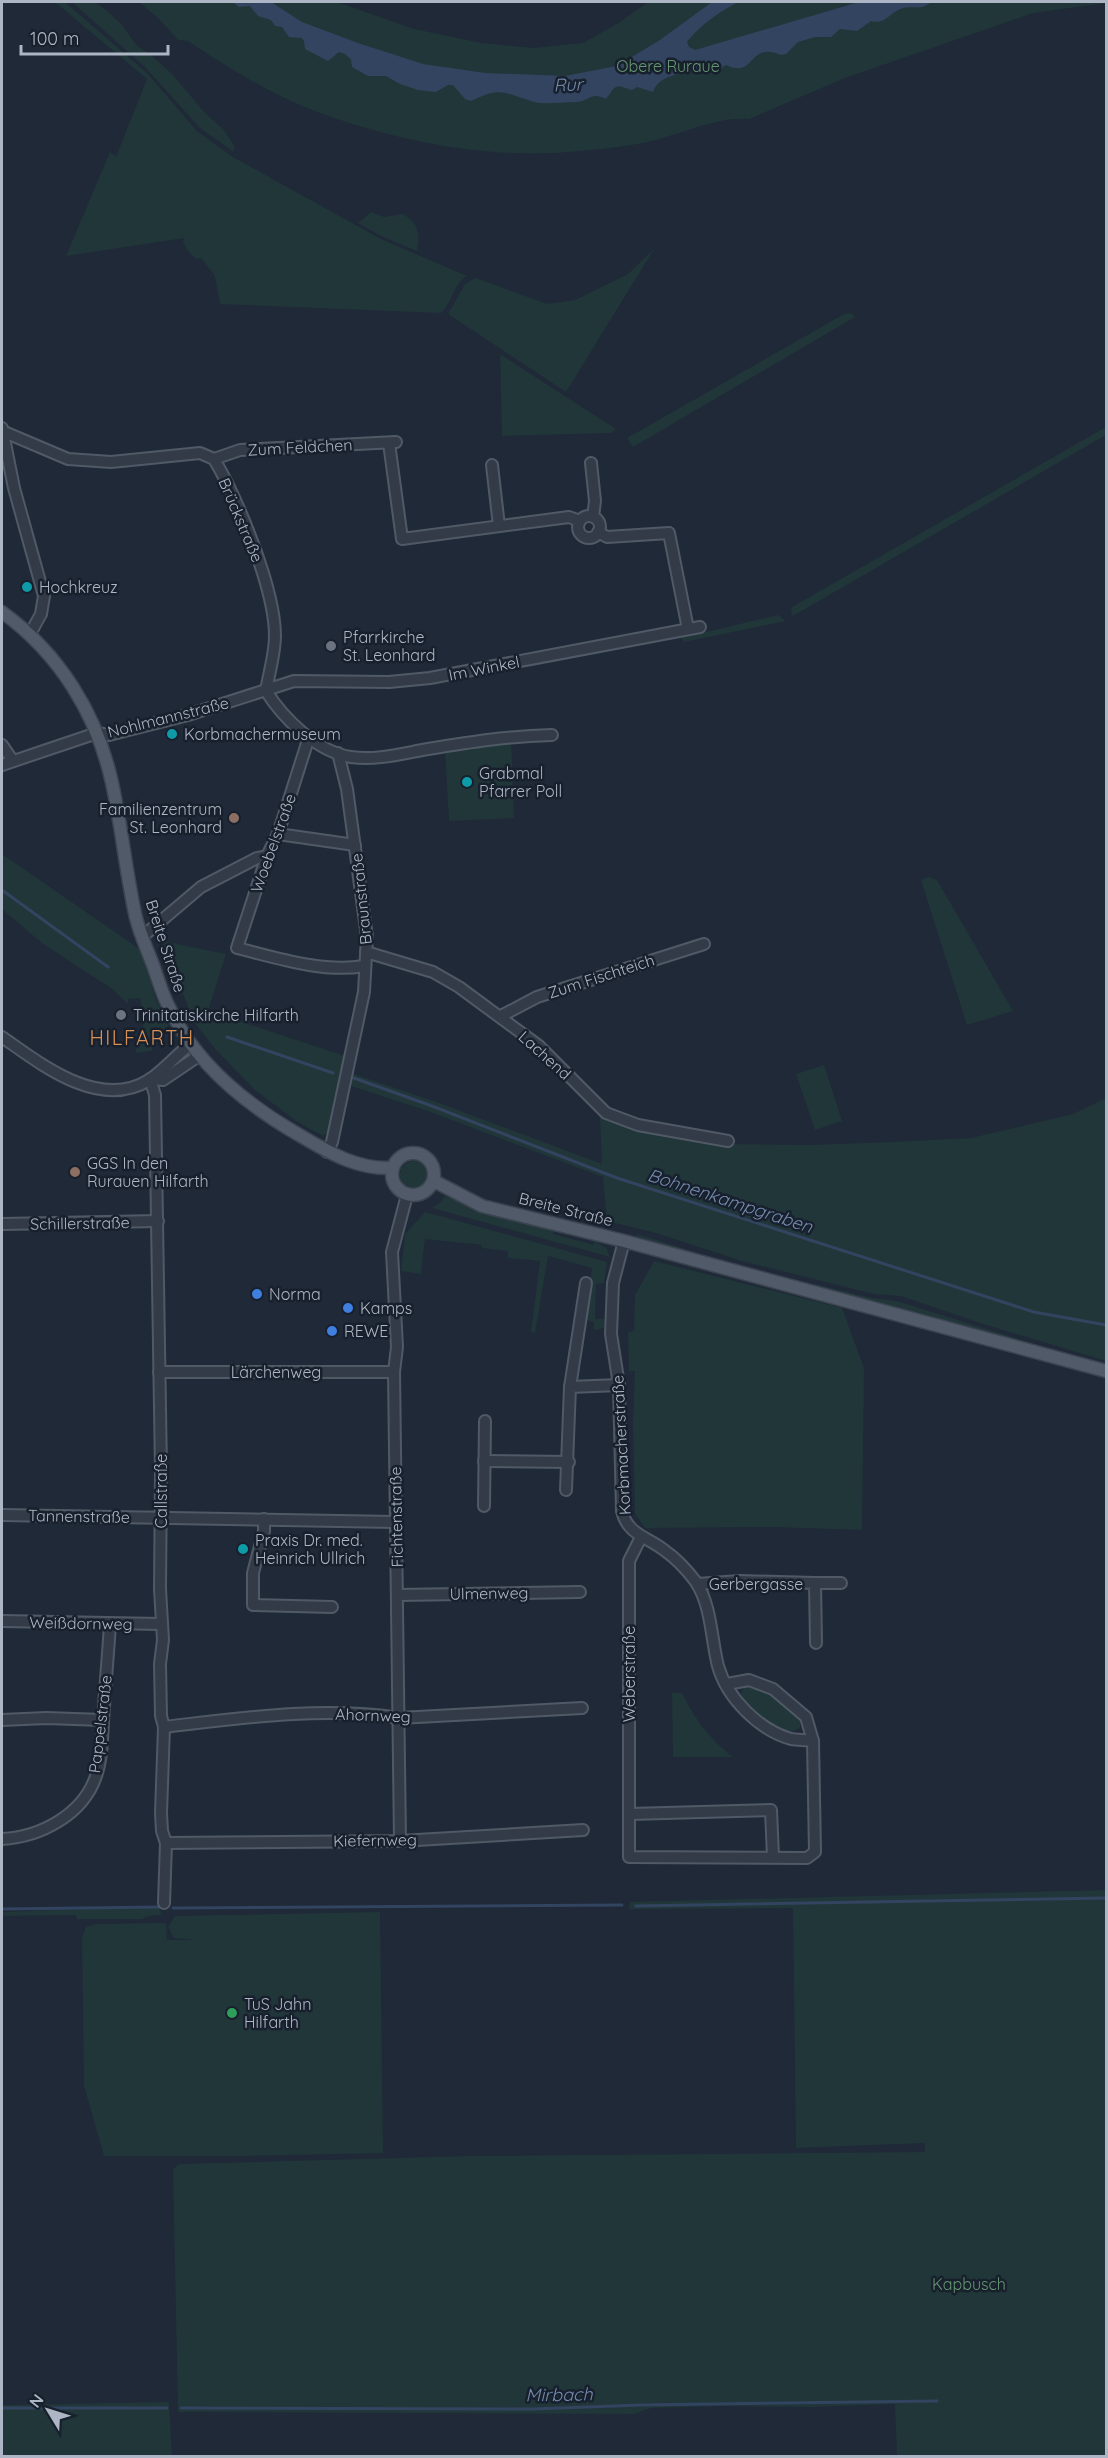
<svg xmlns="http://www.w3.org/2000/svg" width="1108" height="2458" viewBox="0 0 1108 2458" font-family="Quicksand,sans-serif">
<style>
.green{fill:#213639}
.water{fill:#324460}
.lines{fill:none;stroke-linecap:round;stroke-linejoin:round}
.stream{stroke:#324460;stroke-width:3}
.minor-casing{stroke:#505966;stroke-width:14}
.major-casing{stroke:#3c4452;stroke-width:15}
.minor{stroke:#333b48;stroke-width:10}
.major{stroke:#505a69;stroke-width:12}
.culture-dot{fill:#0f9aa8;stroke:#18202d;stroke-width:2}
.worship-dot{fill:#6b7280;stroke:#18202d;stroke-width:2}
.education-dot{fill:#8d6e63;stroke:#18202d;stroke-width:2}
.shop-dot{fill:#3f7fe0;stroke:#18202d;stroke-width:2}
.leisure-dot{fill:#2e9e5b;stroke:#18202d;stroke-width:2}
.labels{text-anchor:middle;stroke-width:5;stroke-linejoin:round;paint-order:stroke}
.park-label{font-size:16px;fill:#649670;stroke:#18202d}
.street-label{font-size:16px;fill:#adb6c5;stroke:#18202d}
.poi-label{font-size:16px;fill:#adb6c5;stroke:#18202d;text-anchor:start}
.water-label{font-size:18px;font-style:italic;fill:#748caf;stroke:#18202d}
.quarter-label{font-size:20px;letter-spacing:1.5px;fill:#d79156;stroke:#18202d}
</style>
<rect width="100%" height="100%" fill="#1f2938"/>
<g class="green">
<path d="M 55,2 L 65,2 L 148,74 L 197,131 L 233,157 L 381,239 L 467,276 C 454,283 452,303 441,313 L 220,304 L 215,276 L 201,258 L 198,259 C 190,255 186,249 183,241 L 184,238 L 66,256 L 110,152 L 116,157 L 147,79 Z"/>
<path d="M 72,2 L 95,2 L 106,10 L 122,25 L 137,46 L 150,54 L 173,75 L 205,113 L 223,129 L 234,145 L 234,152 L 200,128 L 144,66 Z"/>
<path d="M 139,2 L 337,2 L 414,29 L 482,43 L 533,48 L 583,43 L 620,22 L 648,2 L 1106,3 L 1033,13 L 845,78 L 749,119 C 717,117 686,132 656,140 C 632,146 604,149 579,151 C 491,161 389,140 307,108 C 269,93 222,64 188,41 L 178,40 L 160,20 Z"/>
<path d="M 371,212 L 384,217 L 403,214 C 418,223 421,234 417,251 L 381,236 L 358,223 Z"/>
<path d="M 654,249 L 566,392 L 448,314 L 465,284 L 476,278 L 547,304 L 575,300 L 628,274 Z"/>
<path d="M 852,313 L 855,317 L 633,447 L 627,438 L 844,314 Z"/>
<path d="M 500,354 L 616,429 L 611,433 L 502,436 Z"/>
<path d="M 1106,427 L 1106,435 L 793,616 L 791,611 L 792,607 Z"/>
<path d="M 778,615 L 786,621 L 684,642 L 681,638 Z"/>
<path d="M 511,739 L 514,818 L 449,821 L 445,750 Z"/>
<path d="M 2,854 L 141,950 L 156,1000 L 169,1024 L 151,1051 L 135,1053 L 144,1023 L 140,998 L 128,999 L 128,1004 L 111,988 L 43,944 L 2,909 Z"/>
<path d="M 929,877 L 937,880 L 1013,1011 L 967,1025 L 921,880 Z"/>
<path d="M 162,941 L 226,954 L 208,1011 L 345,1056 L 329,1132 L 323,1136 L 296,1121 L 255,1090 L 216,1050 L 194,1022 Z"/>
<path d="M 824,1065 L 842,1121 L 815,1130 L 796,1074 Z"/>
<path d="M 351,1073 L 439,1103 L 602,1164 L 600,1117 L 681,1136 L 729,1144 L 811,1145 L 892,1142 L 971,1138 L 1073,1114 L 1106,1098 L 1106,1361 L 980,1323 L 901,1296 L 874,1294 L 742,1261 L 656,1233 L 607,1221 L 603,1177 L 428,1111 L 348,1085 Z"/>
<circle cx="414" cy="1175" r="14"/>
<path d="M 445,1196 L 480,1210 L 554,1230 L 553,1234 L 594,1245 L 594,1241 L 606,1248 L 610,1257 L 432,1208 L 441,1202 Z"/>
<path d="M 425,1212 L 607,1262 L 604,1283 L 596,1284 L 595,1319 L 604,1319 L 604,1328 L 594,1330 L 594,1322 L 587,1320 L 585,1315 L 592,1268 L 548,1256 L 535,1333 L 531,1332 L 540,1261 L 508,1258 L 508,1251 L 482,1248 L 482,1245 L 425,1239 L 421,1274 L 401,1271 L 405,1234 Z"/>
<path d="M 637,1234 L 747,1268 L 872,1298 L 897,1301 L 1073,1356 L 710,1259 L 636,1236 Z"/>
<path d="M 654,1261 L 842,1308 L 864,1368 L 862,1530 L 774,1527 L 645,1528 L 635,1514 L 633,1423 L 635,1371 L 629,1371 L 628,1332 L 634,1331 L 635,1295 Z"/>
<path d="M 745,1686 C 765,1685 785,1705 800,1718 L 800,1728 L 792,1732 C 777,1729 746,1710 740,1695 Z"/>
<path d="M 672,1693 L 682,1693 C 694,1718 710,1740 733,1757 L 673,1757 Z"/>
<path d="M 1106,1890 L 1106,2456 L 897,2456 L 895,2404 L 812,2407 L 719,2406 L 651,2408 L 634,2414 L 178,2412 L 173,2170 L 176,2166 L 180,2164 L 469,2156 L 925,2152 L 925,2143 L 796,2148 L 793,1908 L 629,1909 L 630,1902 Z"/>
<path d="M 160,1906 L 161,1915 L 148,1916 L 142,1919 L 77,1919 L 76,1915 L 2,1916 L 2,1912 Z"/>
<path d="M 380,1912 L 383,2153 L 243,2156 L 104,2156 L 84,2086 L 82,1938 L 86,1927 L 96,1924 L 166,1923 L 167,1940 L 196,1940 L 174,1938 L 168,1927 L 175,1916 Z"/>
<path d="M 169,2402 L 172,2456 L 2,2456 L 2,2405 Z"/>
</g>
<path class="water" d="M 233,2 L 271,2 L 302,22 L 358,43 L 423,64 L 485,73 L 565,76 L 617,66 L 660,40 L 712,2 L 738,2 C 718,13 701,24 687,42 L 689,47 L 695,50 L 859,2 L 932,2 C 918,12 913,4 900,9 C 889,14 884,25 871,21 L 857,31 L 840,29 L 831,37 L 815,37 L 798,42 L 786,54 L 781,55 C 752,42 754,71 736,68 C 732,68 729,66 726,65 L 717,71 L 708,67 C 690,76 661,70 653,92 L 637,87 L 632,90 L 619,86 L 614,88 L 606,99 C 589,91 590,102 576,102 C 563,102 546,105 534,102 C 503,93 502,86 471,101 L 465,99 L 453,85 L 448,85 L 436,92 L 418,90 L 400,84 L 386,76 L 368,76 L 352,67 L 351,59 L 345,54 L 339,52 L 328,61 L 305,49 L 304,41 L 302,38 L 289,37 L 282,27 L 275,26 L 271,20 L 258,16 L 250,6 L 239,7 Z"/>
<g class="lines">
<g class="stream">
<path d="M 2,890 L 108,967"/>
<path d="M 227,1037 L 333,1073"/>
<path d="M 354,1078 L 432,1106 L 617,1178 L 1034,1312 L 1106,1325"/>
<path d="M 636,1906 L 1106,1898"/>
<path d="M 173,1908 L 622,1905"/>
<path d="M 2,1909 L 161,1907"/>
<path d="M 2,2408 L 167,2408"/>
<path d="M 181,2408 L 533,2409 L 641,2405 L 937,2401"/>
</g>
<g class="minor-casing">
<g id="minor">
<path d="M 2,428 L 14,488 L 44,596 L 41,614 L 30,634"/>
<path d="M 2,431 L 68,459 L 111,462 L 200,453 L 214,459 C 238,500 275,589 275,636 C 275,654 269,673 266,691"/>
<path d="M 389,443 L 402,539 L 569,517 L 580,521"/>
<path d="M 214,459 L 240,450 L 396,442"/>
<path d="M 591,463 L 595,501 L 593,517"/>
<path d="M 492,465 L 499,526"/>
<circle cx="589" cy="527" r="11"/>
<path d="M 598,532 L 607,537 L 669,533 L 688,629"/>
<path d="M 266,691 C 283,718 317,752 351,757 C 376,761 404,753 428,749 C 470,742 509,736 552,735"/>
<path d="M 309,737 L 278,834 L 267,856 L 237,948 C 277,958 323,973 364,966"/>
<path d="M 2,745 L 13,761"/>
<path d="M 2,765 L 97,733 L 109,735 L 188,715 L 294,681 L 389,682 L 430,678 L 700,627"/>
<path d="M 278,834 L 355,845"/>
<path d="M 142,937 L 201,887 L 257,858 L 267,856"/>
<path d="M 366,952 L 433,972 L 459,987 L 539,1046 L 606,1113 L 638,1125 L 728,1141"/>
<path d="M 501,1016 L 537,997 L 704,944"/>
<path d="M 2,1037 C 41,1064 99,1111 149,1080 C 164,1070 176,1055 191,1044"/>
<path d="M 150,1079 L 155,1095 L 161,1471 L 160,1589 L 163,1640 L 160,1664 L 161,1716 L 164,1727 L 161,1813 L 162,1831 L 166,1843 L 164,1903"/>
<path d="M 150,1079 L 163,1080 L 200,1055"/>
<path d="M 327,1152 L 332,1142 L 364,992 L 367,937 L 347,789 L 338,753"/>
<path d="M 2,1224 L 158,1221"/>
<path d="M 624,1241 L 613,1283 L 611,1334 L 619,1385 L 622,1511 C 627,1534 647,1537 664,1550 C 677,1559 687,1570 696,1582 C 712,1607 711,1639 718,1666 C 727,1698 759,1730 791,1739 C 798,1740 806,1740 813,1741 L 815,1852 L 807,1858 L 629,1857 L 629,1561 L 641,1537"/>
<path d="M 159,1372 L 394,1372"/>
<path d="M 570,1387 L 586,1283"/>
<path d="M 484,1461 L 569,1462"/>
<path d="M 566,1490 L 570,1387 L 619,1385"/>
<path d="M 484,1506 L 485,1421"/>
<path d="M 2,1515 L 395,1522"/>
<path d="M 264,1519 L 264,1531 L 253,1573 L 253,1605 L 332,1607"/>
<path d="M 815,1583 L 841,1583"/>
<path d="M 697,1584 L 740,1581 L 815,1583 L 816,1643"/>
<path d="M 398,1595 L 580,1592"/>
<path d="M 2,1621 L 161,1624"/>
<path d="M 727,1684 L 749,1680 L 773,1689 L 806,1717 L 813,1741"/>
<path d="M 2,1720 L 46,1718 L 103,1720"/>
<path d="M 164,1727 C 241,1718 322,1706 399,1718 L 582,1708"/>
<path d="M 630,1814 L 771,1810 L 773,1857"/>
<path d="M 2,1839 C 40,1837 83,1815 96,1776 C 102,1759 102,1739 103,1721 C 105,1689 108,1656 110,1624"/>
<path d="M 400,1841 L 394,1372 L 397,1347 L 392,1252 L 407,1195"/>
<path d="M 166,1843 L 400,1841 L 583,1830"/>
</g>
</g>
<g class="major-casing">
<g id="major">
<path d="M 2,612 C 59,653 97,714 112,783 C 122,828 126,874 136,918 C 140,934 147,949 153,965 C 158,979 162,994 169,1007 C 193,1059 241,1100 289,1129 C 322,1148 353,1170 393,1168"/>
<circle cx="413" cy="1174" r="21"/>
<path d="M 434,1181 L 482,1206 L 624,1241 L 1106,1371"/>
</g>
</g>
<use href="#minor" class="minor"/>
<use href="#major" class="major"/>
</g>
<g class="culture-dot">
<circle cx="27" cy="587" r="6"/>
<circle cx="172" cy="734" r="6"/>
<circle cx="467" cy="782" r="6"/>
<circle cx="243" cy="1549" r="6"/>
</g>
<g class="worship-dot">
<circle cx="331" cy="646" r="6"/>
<circle cx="121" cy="1015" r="6"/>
</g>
<g class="education-dot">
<circle cx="234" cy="818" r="6"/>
<circle cx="75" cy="1172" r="6"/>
</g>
<g class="shop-dot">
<circle cx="257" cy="1294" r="6"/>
<circle cx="348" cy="1308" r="6"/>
<circle cx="332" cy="1331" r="6"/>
</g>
<circle class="leisure-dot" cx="232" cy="2013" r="6"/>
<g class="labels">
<g class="park-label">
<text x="668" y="72">Obere Ruraue</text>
<text x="969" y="2290">Kapbusch</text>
</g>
<g class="street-label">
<text transform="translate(300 447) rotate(-3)" y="6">Zum Feldchen</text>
<text transform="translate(241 520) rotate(67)" y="6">Brückstraße</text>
<text transform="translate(484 668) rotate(-11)" y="6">Im Winkel</text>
<text transform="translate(168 717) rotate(-14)" y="6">Nohlmannstraße</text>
<text transform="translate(273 843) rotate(-70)" y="6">Woebelstraße</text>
<text transform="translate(361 899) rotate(-96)" y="6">Braunstraße</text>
<text transform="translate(166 946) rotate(72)" y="6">Breite Straße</text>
<text transform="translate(601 976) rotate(-18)" y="6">Zum Fischteich</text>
<text transform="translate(545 1055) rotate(42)" y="6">Lachend</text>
<text transform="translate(566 1209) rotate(14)" y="6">Breite Straße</text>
<text transform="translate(80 1223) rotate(-1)" y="6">Schillerstraße</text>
<text x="276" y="1378">Lärchenweg</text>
<text transform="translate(621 1445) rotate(-93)" y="6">Korbmacherstraße</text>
<text transform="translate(161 1491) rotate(-90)" y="6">Callstraße</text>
<text transform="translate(79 1516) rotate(1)" y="6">Tannenstraße</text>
<text transform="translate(396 1517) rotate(-91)" y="6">Fichtenstraße</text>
<text x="756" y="1590">Gerbergasse</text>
<text transform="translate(489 1593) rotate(-1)" y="6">Ulmenweg</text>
<text transform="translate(81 1623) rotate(1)" y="6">Weißdornweg</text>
<text transform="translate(629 1674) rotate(-90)" y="6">Weberstraße</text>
<text transform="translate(373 1715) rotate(2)" y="6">Ahornweg</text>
<text transform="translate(100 1724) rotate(-83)" y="6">Pappelstraße</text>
<text transform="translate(375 1840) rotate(-1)" y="6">Kiefernweg</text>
</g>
<g class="poi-label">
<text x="39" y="593">Hochkreuz</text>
<text x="343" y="643">Pfarrkirche<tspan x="343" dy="18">St. Leonhard</tspan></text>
<text x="184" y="740">Korbmachermuseum</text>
<text x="479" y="779">Grabmal<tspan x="479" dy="18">Pfarrer Poll</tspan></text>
<text x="222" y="815" text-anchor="end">Familienzentrum<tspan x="222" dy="18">St. Leonhard</tspan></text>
<text x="133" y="1021">Trinitatiskirche Hilfarth</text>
<text x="87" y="1169">GGS In den<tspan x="87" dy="18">Rurauen Hilfarth</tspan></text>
<text x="269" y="1300">Norma</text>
<text x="360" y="1314">Kamps</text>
<text x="344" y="1337">REWE</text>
<text x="255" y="1546">Praxis Dr. med.<tspan x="255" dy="18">Heinrich Ullrich</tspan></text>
<text x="244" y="2010">TuS Jahn<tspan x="244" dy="18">Hilfarth</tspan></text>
</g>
<g class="water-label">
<text transform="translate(568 85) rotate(-2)" y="6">Rur</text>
<text transform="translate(730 1201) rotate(18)" y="6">Bohnenkampgraben</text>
<text transform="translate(559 2395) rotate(-1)" y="6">Mirbach</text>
</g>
<g class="quarter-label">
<text x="142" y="1045">HILFARTH</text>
</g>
</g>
<rect width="1108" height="2458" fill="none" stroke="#adb6c5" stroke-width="6"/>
<g transform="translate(48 2410) rotate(308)" stroke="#18202d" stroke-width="4.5" paint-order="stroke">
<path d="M0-4.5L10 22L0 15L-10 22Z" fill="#adb6c5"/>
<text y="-9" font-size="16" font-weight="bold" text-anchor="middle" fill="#adb6c5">N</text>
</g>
<path d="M21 45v9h147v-9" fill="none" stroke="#adb6c5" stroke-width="3"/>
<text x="30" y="45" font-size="18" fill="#adb6c5" stroke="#18202d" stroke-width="4.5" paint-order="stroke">100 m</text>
</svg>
